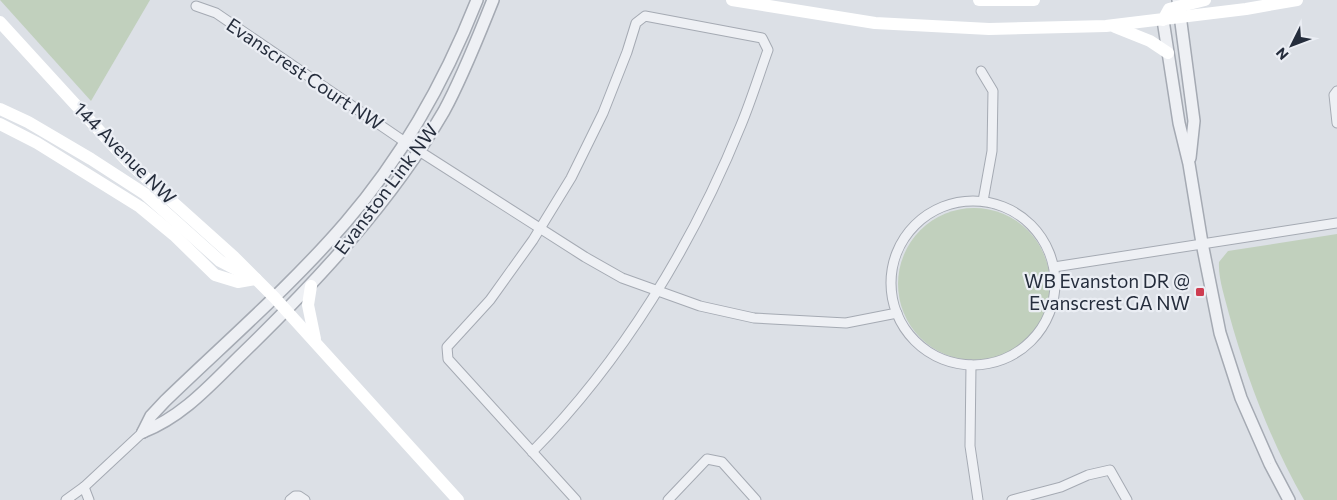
<svg xmlns="http://www.w3.org/2000/svg" width="1337" height="500" viewBox="0 0 1337 500" font-family="Commissioner,sans-serif">
<style>
.green{fill:#c1d0bd}
.lines{fill:none;stroke-linecap:round;stroke-linejoin:round}
.minor-casing{stroke:#a5aab3;stroke-width:11}
.tertiary-casing{stroke:#a5aab3;stroke-width:14}
.minor{stroke:#eef0f4;stroke-width:9}
.tertiary{stroke:#eef0f4;stroke-width:11}
.secondary{stroke:#fff;stroke-width:12}
.poi-dot{fill:#ce3d51;stroke:#ebeef4;stroke-width:2}
.labels{text-anchor:middle;stroke-width:4.5;stroke-linejoin:round;paint-order:stroke}
.street-label{font-size:19px;fill:#252d3c;stroke:#ebeef4}
.poi-label{font-size:19px;fill:#252d3c;stroke:#ebeef4;text-anchor:end}
</style>
<rect width="100%" height="100%" fill="#dce0e6"/>
<g class="green">
<path d="M 0,0 L 150,0 L 91,101 Z"/>
<circle cx="974" cy="284" r="76"/>
<path d="M 1337,234 L 1337,500 L 1304,500 C 1271,442 1247,379 1229,314 C 1225,298 1218,278 1219,262 L 1228,251 Z"/>
</g>
<g class="lines">
<g class="minor-casing">
<g id="minor">
<path d="M 196,6 L 216,13 L 405,142 L 585,257 L 622,278 L 700,306 L 754,318 L 846,323 L 897,313"/>
<path d="M 981,71 L 993,91 L 992,151 L 983,201"/>
<path d="M 1337,91 L 1334,95 L 1337,123"/>
<circle cx="973" cy="283" r="82"/>
<path d="M 1054,267 L 1337,223"/>
<path d="M 971,365 L 970,446 L 978,500"/>
<path d="M 532,452 C 622,361 693,244 741,125 C 751,101 759,75 768,50 L 762,38 L 645,16 L 636,23 L 627,52 L 603,113 L 571,178 L 533,240 L 490,300 L 447,347 L 448,359 L 576,500"/>
<path d="M 84,487 L 89,500"/>
<path d="M 66,500 L 84,487 L 143,432"/>
<path d="M 290,500 L 295,496 L 299,496 L 305,500"/>
<path d="M 668,500 L 707,459 L 722,462 L 756,500"/>
<path d="M 1012,500 L 1061,487 L 1088,475 L 1110,470 L 1127,500"/>
</g>
</g>
<g class="tertiary-casing">
<g id="tertiary">
<path d="M 1178,0 L 1194,121 L 1190,158"/>
<path d="M 1163,20 L 1179,123 L 1189,164 L 1202,243 L 1220,333 L 1241,398 L 1270,464 L 1289,500"/>
<path d="M 143,432 C 184,416 212,383 243,353 C 318,280 391,202 444,111 C 463,76 478,37 493,0"/>
<path d="M 143,432 L 151,416 L 165,401 C 226,342 291,286 346,222 C 403,156 445,81 477,0"/>
</g>
</g>
<use href="#minor" class="minor"/>
<use href="#tertiary" class="tertiary"/>
<g class="secondary">
<path d="M 732,0 L 875,23 L 989,29 L 1106,26 L 1246,9 L 1297,0"/>
<path d="M 979,0 L 1034,0"/>
<path d="M 1163,20 L 1169,9 L 1205,0"/>
<path d="M 0,22 L 127,161 L 234,257 L 274,297 L 458,500"/>
<path d="M 1115,27 L 1150,41 L 1168,53"/>
<path d="M 0,109 L 28,122 L 91,159 L 145,194 L 220,261 L 245,274"/>
<path d="M 0,124 L 37,143 L 140,207 L 174,235 L 215,275 L 238,282 L 256,279"/>
<path d="M 311,286 L 308,305 L 315,339"/>
</g>
</g>
<rect class="poi-dot" x="1195" y="287" width="10" height="10" rx="2.5"/>
<g class="labels">
<g class="street-label">
<text transform="translate(305 74) rotate(34)" y="7">Evanscrest Court NW</text>
<text transform="translate(125 153) rotate(45)" y="7">144 Avenue NW</text>
<text transform="translate(386 189) rotate(-53)" y="7">Evanston Link NW</text>
</g>
<g class="poi-label">
<text x="1190" y="288">WB Evanston DR @<tspan x="1190" dy="22">Evanscrest GA NW</tspan></text>
</g>
</g>
<g transform="translate(1292 45) rotate(228)" stroke="#ebeef4" stroke-width="4" paint-order="stroke">
<path d="M0-4L9 19L0 12L-9 19Z" fill="#252d3c"/>
<text y="-8" font-size="14" font-weight="bold" text-anchor="middle" fill="#252d3c">N</text>
</g>
</svg>
